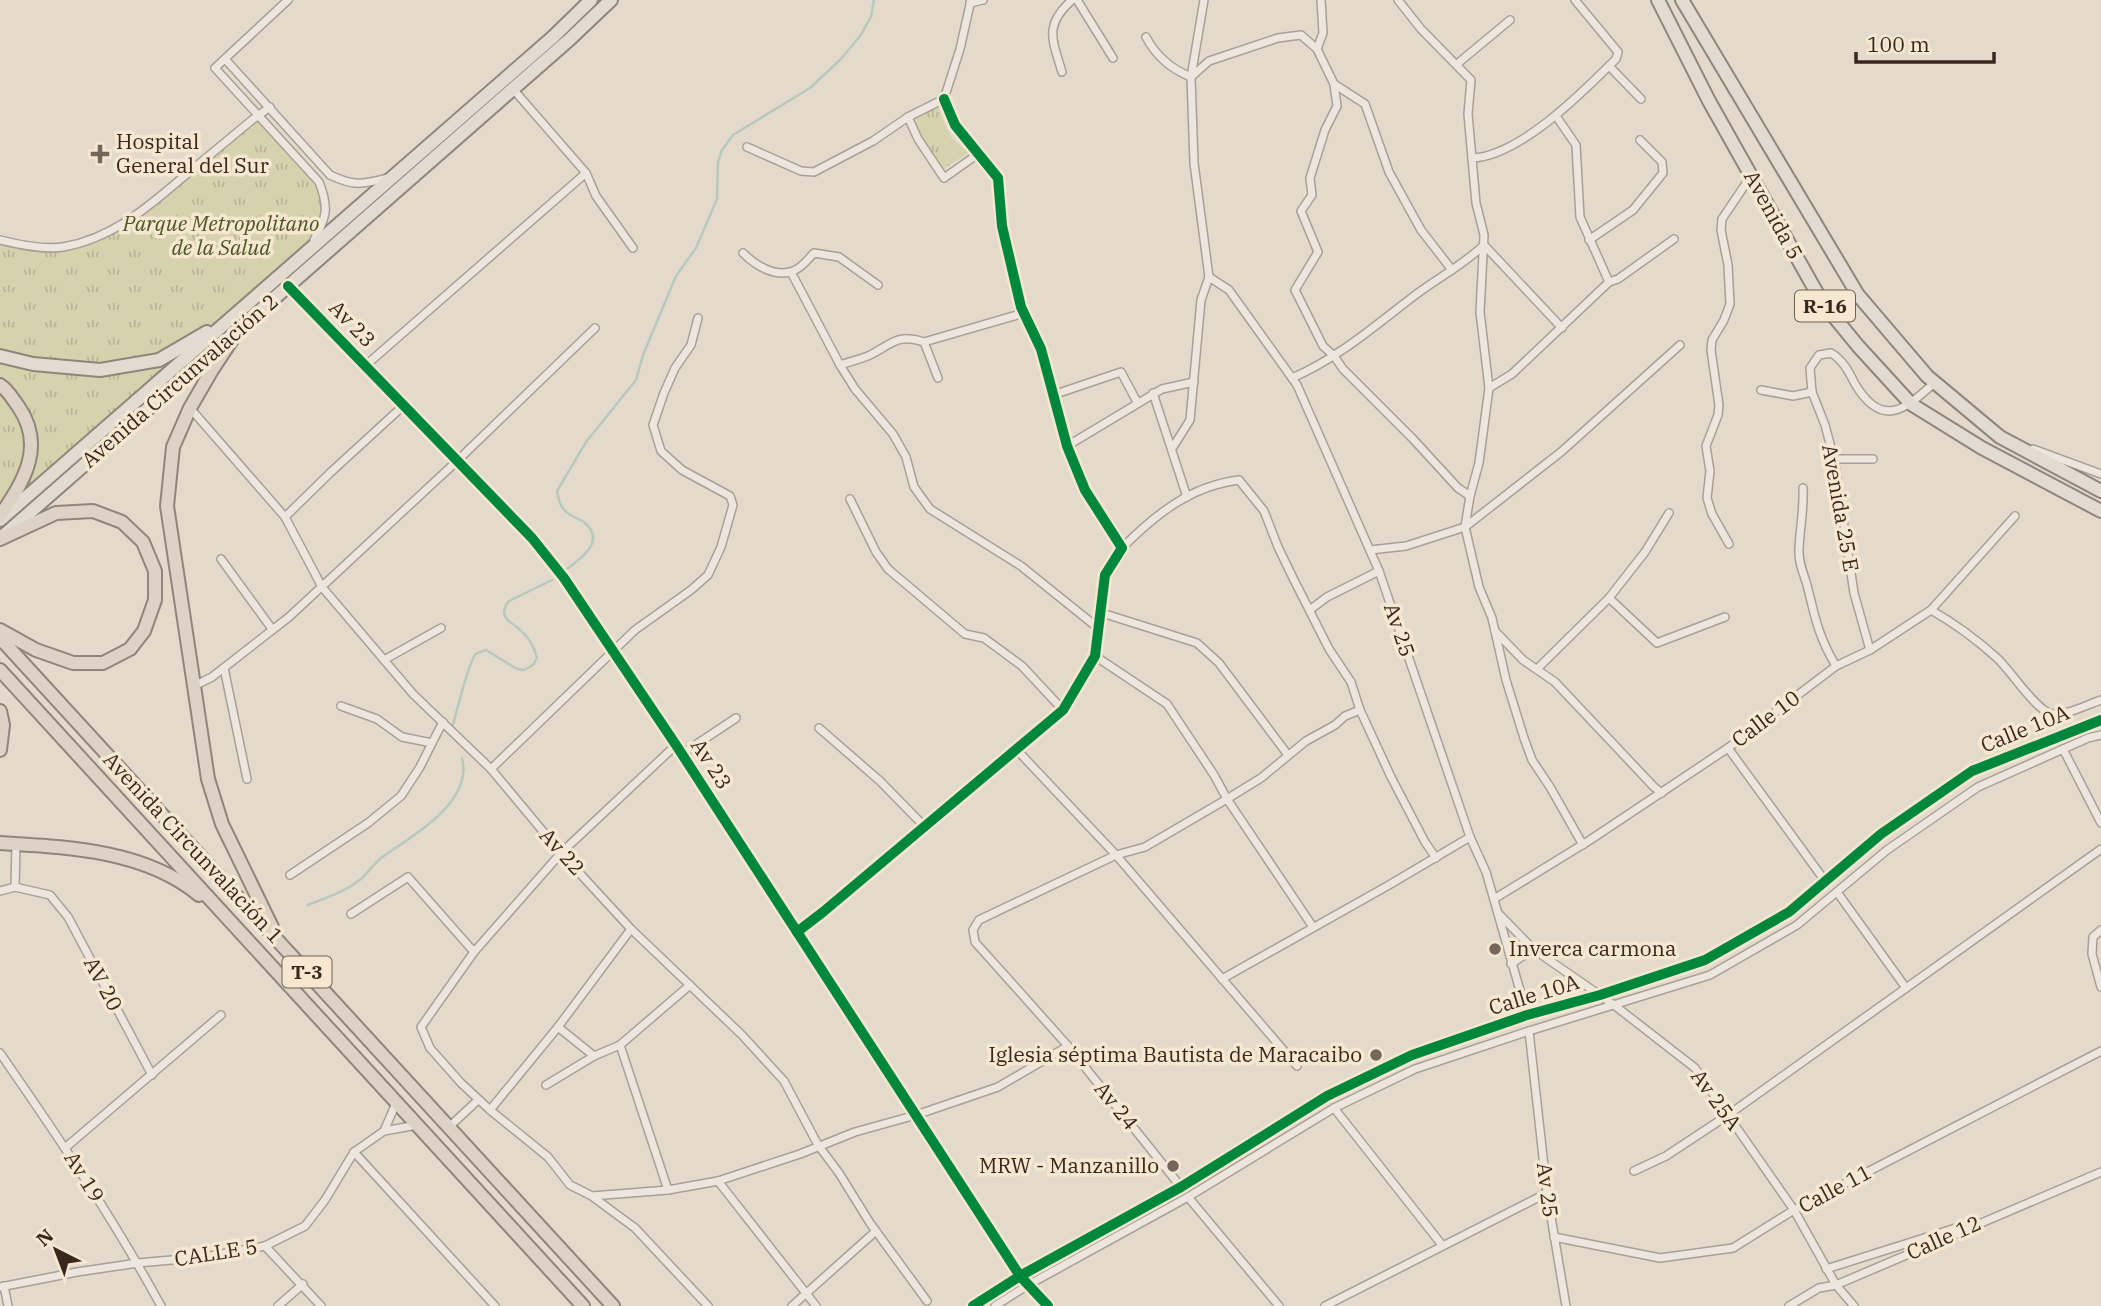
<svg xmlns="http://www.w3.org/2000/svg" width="2101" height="1306" viewBox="0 0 2101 1306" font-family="'IBM Plex Serif',serif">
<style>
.grass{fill:url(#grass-tufts)}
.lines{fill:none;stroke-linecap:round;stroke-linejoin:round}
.stream{stroke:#b7c8bc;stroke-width:2.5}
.minor-casing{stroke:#a99f95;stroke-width:10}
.primary-casing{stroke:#8f857c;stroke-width:16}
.trunk-casing{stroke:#8f857c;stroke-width:16}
.minor{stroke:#ece6de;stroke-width:7}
.primary{stroke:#e3dbcf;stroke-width:12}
.trunk{stroke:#ddd2c6;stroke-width:12}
.cycleway-casing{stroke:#f6e7d1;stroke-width:15}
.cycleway{stroke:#00873e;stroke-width:10}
.poi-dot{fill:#74665a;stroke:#f6e7d1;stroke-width:2.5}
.labels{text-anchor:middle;stroke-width:7;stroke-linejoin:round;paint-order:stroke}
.shield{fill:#f6e7d1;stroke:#716153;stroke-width:2}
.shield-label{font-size:19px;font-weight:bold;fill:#38271d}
.poi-label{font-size:21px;fill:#38271d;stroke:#f6e7d1;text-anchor:start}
.street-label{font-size:21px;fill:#38271d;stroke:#f6e7d1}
.park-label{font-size:21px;font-style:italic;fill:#4d5423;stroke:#f6e7d1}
</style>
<defs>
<pattern id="grass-tufts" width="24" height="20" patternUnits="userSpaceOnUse" patternTransform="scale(1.75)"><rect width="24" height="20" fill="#d7d2ae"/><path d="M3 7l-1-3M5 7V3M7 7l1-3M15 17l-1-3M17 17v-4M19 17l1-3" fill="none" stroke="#b9b495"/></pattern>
</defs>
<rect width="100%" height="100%" fill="#e4dacc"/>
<g class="grass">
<path d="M 938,107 L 950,136 L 968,153 L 944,169 L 922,138 L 913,120 Z"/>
<path d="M 259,115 L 319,182 L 326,201 L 309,250 L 0,520 L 0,240 L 62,247 L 117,227 Z"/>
</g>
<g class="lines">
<g class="stream">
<path d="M 564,571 C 579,560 607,542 585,523 C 578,517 568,517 562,507 C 559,503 558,496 557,491 L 586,442 L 636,380 L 643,355 L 676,276 L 696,248 L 717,199 L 718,162 L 722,150 L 733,135 L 810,88 L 841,59 L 860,36 L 871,17 L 874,0"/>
<path d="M 452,728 C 456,715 469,659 476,654 C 478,652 484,651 486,650 L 517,669 L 524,670 L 533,665 L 537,658 C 534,646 528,636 518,628 C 507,620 498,615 509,601 L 552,580"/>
<path d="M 308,905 C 326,898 347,891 362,878 C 368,872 374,864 381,858 C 410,837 474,803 462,758"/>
</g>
<g class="minor-casing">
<g id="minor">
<path d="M 288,0 L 215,68 L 319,182 C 329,207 327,217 314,240"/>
<path d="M 1077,0 L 1113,58"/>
<path d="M 1398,0 L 1421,29 L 1471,80 L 1468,114 L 1476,203 L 1484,235 L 1480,312 L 1489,388 L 1479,463 L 1470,496 L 1465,527 L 1479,587 L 1492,618 L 1506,680 L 1524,738 L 1532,760 L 1550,787 L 1583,845"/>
<path d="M 970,3 L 983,0"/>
<path d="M 1146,37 C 1156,56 1171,69 1191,77 L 1209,61 L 1278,38 L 1301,35 L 1317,49 L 1334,84 L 1337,106 L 1325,130 L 1310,178 L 1312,195 L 1301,211 L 1318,252 L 1295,290 L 1323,346 L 1334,356 L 1343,369 L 1413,439 L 1458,488 L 1470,496"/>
<path d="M 1317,49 L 1323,33 L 1321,0"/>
<path d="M 225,59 L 330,175 C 353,186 362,185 387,178"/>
<path d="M 1457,64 L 1510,20"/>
<path d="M 1609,66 L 1641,99"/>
<path d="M 1062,72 C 1052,39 1044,25 1072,0"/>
<path d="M 1334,84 L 1365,104 L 1389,172 L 1421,230 L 1452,270"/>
<path d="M 1556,116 L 1576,145 L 1580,217 L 1609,282"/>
<path d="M 908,117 L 918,139 L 944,178 L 978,154"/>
<path d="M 747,147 L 801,171 L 814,172 L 873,141 L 908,117 L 944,99 L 960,49 L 971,0"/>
<path d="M 1472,158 C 1520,156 1583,92 1616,59 L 1618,52 L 1575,0"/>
<path d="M 586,173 L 596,196 L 633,248"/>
<path d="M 0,240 C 20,245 43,250 63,247 C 111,239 147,208 182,178 C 205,159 229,139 252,120 L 270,107"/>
<path d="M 1589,240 L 1633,210 L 1663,173 L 1662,162 L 1640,140"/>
<path d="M 743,253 C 755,265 775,278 793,271 C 802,268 808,259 814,253 L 839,257 L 878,285"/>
<path d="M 791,272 L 840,365 L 855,389 L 893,434 L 906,457 L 914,487 L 930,509 L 1021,566 L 1098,628"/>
<path d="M 1209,277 L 1229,290 L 1297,385 L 1379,571 L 1470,837 L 1486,872 L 1527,1015"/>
<path d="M 288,286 L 532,538 L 564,578 L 676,745 L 1020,1276 L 1048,1306"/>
<path d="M 840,365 C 851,361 863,359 872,354 C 894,342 898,334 924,342"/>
<path d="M 365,366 L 586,173 L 513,89"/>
<path d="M 938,378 L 924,342 L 1024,313"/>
<path d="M 1292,378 C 1339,358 1378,323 1418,293 C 1440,277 1464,264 1484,245 L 1562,328"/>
<path d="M 1489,388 L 1512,374 L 1609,282 L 1618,279 L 1674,239"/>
<path d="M 1761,390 L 1793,396 L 1812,392"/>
<path d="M 1153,393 L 1187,497"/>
<path d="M 1053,395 L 1121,372 L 1137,402"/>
<path d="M 190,408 L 285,517 L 322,587 L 413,694 L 491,769 L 561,853 L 631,929 L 742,1035 L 784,1081 L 818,1145 L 839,1173 L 870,1223 L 927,1301"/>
<path d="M 1067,446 L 1162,389 L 1194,382"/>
<path d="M 1173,447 L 1190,420 L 1201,300 L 1209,277 L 1194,163 L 1191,77 L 1204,0"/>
<path d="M 2033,449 L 2101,474"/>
<path d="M 1834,459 L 1873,459"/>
<path d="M 1803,488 C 1804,510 1800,527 1799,548 C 1798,561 1803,572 1807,585 C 1815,617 1818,636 1836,666"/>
<path d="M 850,499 L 876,552 L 888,569 L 965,634 L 984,638 L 1022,666 L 1063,710"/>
<path d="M 285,517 L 331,472 L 403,406"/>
<path d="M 1729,544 L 1712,514 L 1707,498 L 1710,471 L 1706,446 L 1718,415 L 1719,405 L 1711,350 L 1712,340 L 1724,320 L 1730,304 L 1728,265 L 1721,230 L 1722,219 L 1751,176"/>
<path d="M 1122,548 C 1155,515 1190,486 1239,480 L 1264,511 L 1278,547 L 1294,580 L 1329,649 L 1351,682 L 1360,710 L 1391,777 L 1425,842 L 1436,858"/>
<path d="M 1370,550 L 1406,546 L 1465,527 L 1561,452 L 1680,345"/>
<path d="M 221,559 L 272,629"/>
<path d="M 1609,598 L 1657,643 L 1725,617"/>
<path d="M 1311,609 L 1327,597 L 1379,571"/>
<path d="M 1931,610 C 1954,623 1977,640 1997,658 C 2010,670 2034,707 2049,713 C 2063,718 2088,704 2101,700"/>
<path d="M 1102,613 L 1197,643 L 1219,663 L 1288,755"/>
<path d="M 1495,631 L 1523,660 L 1555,682 L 1654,787 L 1662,793"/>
<path d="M 1870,650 L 1854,593 L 1834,459 L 1825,425 L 1812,392 L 1810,368 L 1819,355 L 1831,353 C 1843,360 1849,372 1855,384 C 1882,429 1905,410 1935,382"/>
<path d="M 1095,656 L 1167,704 L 1214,775 L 1227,799 L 1313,927"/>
<path d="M 384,660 L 441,628"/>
<path d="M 224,668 L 247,779"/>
<path d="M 1537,669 L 1609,598 L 1645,552 L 1669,513"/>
<path d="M 194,686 L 212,677 L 289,617 L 457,461 L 595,328"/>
<path d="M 341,706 L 377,719 L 402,737 L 432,743 L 443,722"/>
<path d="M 819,728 L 880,781 L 925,827"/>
<path d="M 676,745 L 561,853 L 474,952 L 421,1027 L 430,1048 L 461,1083 L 490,1110 L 548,1157 L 570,1185 L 592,1196 L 668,1190 L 718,1181 L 800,1154 L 855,1132 L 916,1115 L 998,1087 L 1068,1046"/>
<path d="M 1728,748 L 1825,881"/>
<path d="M 1016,749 L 1116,855 L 1297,1066"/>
<path d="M 2063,749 L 2101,823"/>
<path d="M 682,754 L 736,718"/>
<path d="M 491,769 L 635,630 L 691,590 L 708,575 L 721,547 L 733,505 L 730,496 L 682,470 L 661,451 L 653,425 L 664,393 L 675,368 L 691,345 L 698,318"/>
<path d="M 290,875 L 368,823 L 401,796 L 420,767 L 432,743"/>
<path d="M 15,887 L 16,844"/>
<path d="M 0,891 L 15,887 L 50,895 L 68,917 L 152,1075"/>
<path d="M 1837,892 L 1906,988"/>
<path d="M 1494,899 L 1590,840 L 1728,748 L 1836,666 L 1870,650 L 1931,610 L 2015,516"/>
<path d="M 1498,913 L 1533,949 L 1614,1005 L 1695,1068 L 1794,1210 L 1836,1285 L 1854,1306"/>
<path d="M 351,914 L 408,877 L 474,952"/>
<path d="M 2101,930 L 2093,937 L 2092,954 L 2101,987"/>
<path d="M 797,932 L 823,912 L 1063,710 L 1095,656 L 1105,575 L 1122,548 L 1085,490 L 1067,446 L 1041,349 L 1021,307 L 1002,226 L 998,178 L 955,125 L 944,99"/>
<path d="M 1511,964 L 1533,949"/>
<path d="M 1222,979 L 1389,885 L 1470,837"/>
<path d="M 558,1027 L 594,1056"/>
<path d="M 1529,1031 L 1547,1193 L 1566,1306"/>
<path d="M 620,1045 L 668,1190"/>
<path d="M 0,1053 C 57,1135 113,1218 161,1306"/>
<path d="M 546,1085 L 594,1056 L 620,1045 L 690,985"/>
<path d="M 1334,1108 L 1442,1245"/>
<path d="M 490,1110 L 558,1027 L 631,929"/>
<path d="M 449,1127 L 478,1100"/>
<path d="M 384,1131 L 397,1101"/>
<path d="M 65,1148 L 221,1015"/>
<path d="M 354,1152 L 495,1306"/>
<path d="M 1634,1171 L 1666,1156 L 1728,1115 L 2101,849"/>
<path d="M 718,1181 L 816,1306"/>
<path d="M 1181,1187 L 1068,1046 L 975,942 L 973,930 L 979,920 L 1116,855 L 1145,847 L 1227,799 L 1261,778 L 1306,741 L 1335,725 L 1345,716 L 1360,710"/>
<path d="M 593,1197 L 635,1228 L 708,1306"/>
<path d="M 1188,1197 L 1279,1306"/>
<path d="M 1554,1237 L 1660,1258 L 1733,1248 L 1794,1210 L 2101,1051"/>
<path d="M 265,1246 L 321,1306"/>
<path d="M 1826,1269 L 1959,1227"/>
<path d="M 4,1286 L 8,1306"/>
<path d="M 0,1287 L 77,1272 L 138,1263 L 205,1257 L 265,1246 L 305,1226 L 325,1200 L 354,1152 L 384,1131 L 417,1125"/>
<path d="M 278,1306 L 303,1284"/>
<path d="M 792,1306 L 876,1231"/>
<path d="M 973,1306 L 1020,1276 L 1181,1187 L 1327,1096 L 1412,1055 L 1527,1015 L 1600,995 L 1705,960 L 1789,912 L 1881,834 L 1972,771 L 2101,720"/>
<path d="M 995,1306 L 1028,1285 L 1188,1197 L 1334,1108 L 1415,1069 L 1529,1031 L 1710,975 L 1797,925 L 1887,850 L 1978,787 L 2088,738 L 2101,735"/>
<path d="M 1325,1306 L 1547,1193"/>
<path d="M 1789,1306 L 1819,1288 L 1836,1285 L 2101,1172"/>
</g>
</g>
<g class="primary-casing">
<g id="primary">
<path d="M 1658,0 L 1709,101 L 1822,302 L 1858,346 L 1911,404 L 1982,448 L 2101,511"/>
<path d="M 1682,0 L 1858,295 L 1927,376 L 2000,437 L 2101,491"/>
<path d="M 0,356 L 33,364 L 100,370 L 159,360 L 207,332"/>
<path d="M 0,520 L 553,37 L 591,0"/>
<path d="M 3,536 L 570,39 L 611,0"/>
</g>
</g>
<g class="trunk-casing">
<g id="trunk">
<path d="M 239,329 L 212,370 L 190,408 L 173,447 L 167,506 L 208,779 L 222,824 L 272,927"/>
<path d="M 0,385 C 8,390 12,398 18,406 C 46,446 24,481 0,516"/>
<path d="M 0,539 L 56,513 L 93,511 L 122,522 L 143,542 L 155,571 L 155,600 L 144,631 L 130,649 L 103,663 L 73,663 L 36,650 L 0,630"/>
<path d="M 0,638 L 613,1306"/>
<path d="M 0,670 L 583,1306"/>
<path d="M 0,711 L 3,725 L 0,750"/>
<path d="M 0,843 C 67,847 145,850 199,895"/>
</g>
</g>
<use href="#minor" class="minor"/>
<use href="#primary" class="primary"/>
<use href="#trunk" class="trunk"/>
<g class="cycleway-casing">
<g id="cycleway">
<path d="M 288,286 L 532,538 L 564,578 L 676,745 L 1020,1276 L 1048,1306"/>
<path d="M 797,932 L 823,912 L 1063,710 L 1095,656 L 1105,575 L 1122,548 L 1085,490 L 1067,446 L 1041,349 L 1021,307 L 1002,226 L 998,178 L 955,125 L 944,99"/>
<path d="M 973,1306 L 1020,1276 L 1181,1187 L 1327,1096 L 1412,1055 L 1527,1015 L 1600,995 L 1705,960 L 1789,912 L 1881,834 L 1972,771 L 2101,720"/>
</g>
</g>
<use href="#cycleway" class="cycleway"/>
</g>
<g class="poi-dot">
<path d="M96.5 143.5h7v7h7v7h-7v7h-7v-7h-7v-7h7z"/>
<circle cx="1495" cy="949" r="7"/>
<circle cx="1376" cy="1055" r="7"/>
<circle cx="1173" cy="1166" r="7"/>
</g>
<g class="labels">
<g class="shield">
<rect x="1795" y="290.5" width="60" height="31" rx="5"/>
<rect x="282.5" y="956.5" width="49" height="31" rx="5"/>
</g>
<g class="shield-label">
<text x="1825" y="313">R-16</text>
<text x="307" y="979">T-3</text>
</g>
<g class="poi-label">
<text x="116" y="149">Hospital<tspan x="116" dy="24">General del Sur</tspan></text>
<text x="1509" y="956">Inverca carmona</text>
<text x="1362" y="1062" text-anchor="end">Iglesia séptima Bautista de Maracaibo</text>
<text x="1159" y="1173" text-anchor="end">MRW - Manzanillo</text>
</g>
<g class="street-label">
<text transform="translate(1773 215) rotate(61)" y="7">Avenida 5</text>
<text transform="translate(352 324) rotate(46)" y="7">Av 23</text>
<text transform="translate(180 381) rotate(-41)" y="7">Avenida Circunvalación 2</text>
<text transform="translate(1840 508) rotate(80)" y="7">Avenida 25 E</text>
<text transform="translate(1399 630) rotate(71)" y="7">Av 25</text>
<text transform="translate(1766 719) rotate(-37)" y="7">Calle 10</text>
<text transform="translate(2025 729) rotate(-22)" y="7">Calle 10A</text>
<text transform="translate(711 764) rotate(57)" y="7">Av 23</text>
<text transform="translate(193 848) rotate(47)" y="7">Avenida Circunvalación 1</text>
<text transform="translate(562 852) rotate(48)" y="7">Av 22</text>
<text transform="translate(103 984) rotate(62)" y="7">AV 20</text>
<text transform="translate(1534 995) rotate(-17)" y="7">Calle 10A</text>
<text transform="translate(1716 1100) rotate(54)" y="7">Av 25A</text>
<text transform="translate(1116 1106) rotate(51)" y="7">Av 24</text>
<text transform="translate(84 1177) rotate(58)" y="7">Av 19</text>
<text transform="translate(1835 1189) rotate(-28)" y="7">Calle 11</text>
<text transform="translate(1547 1190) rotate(83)" y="7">Av 25</text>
<text transform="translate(1944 1238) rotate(-24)" y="7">Calle 12</text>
<text transform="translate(216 1253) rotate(-9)" y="7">CALLE 5</text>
</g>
<g class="park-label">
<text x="221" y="231">Parque Metropolitano<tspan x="221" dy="24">de la Salud</tspan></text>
</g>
</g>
<g transform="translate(56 1250) rotate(318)" stroke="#f6e7d1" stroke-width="5" paint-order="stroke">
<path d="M0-5L12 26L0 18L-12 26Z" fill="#38271d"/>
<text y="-10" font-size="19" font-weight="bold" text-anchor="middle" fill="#38271d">N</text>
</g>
<path d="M1856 52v10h138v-10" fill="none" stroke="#38271d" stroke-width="3.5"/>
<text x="1867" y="52" font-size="21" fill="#38271d" stroke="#f6e7d1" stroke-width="5" paint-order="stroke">100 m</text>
</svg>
